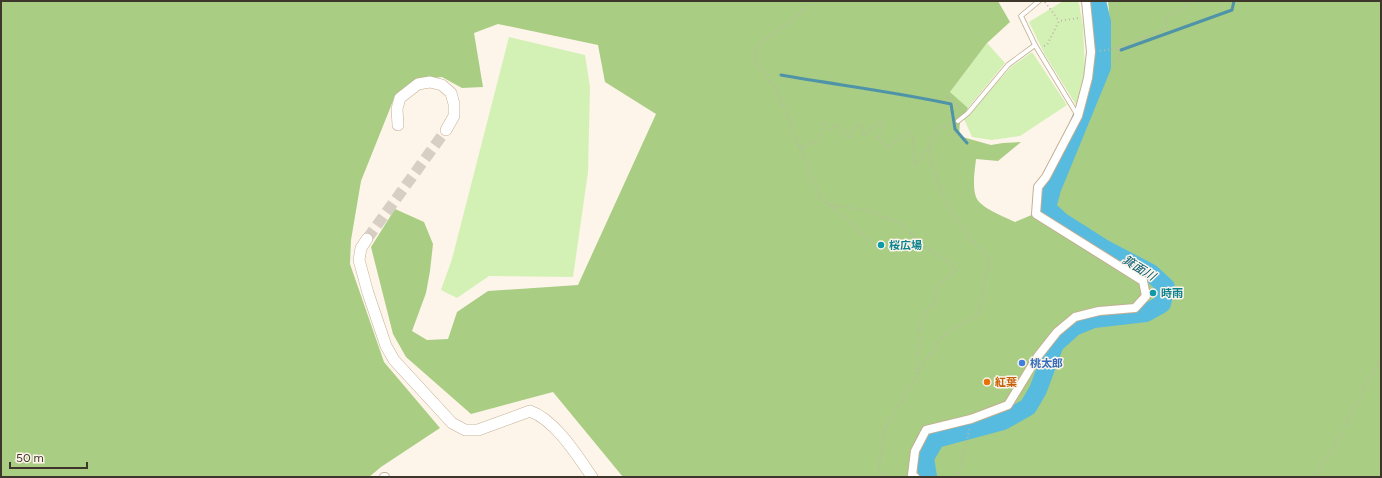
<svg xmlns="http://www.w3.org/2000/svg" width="1382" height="478" viewBox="0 0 1382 478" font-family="Figtree,'Noto Sans JP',sans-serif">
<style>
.green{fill:#d3f1b5}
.forest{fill:#a9cd83}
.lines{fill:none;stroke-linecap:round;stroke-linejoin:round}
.stream{stroke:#4f93a9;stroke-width:3}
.river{stroke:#56bbdf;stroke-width:18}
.secondary-tunnel{stroke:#d7cfc3;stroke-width:11;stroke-dasharray:11 5.5;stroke-linecap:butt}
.lane-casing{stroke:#c3af93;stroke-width:5.5}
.street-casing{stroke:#c3af93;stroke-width:10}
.secondary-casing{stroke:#c3af93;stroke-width:12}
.path{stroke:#beb6aa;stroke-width:2;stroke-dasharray:1 3;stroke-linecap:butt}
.lane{stroke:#fff;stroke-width:4}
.street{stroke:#fff;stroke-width:8}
.secondary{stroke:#fff;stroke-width:11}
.culture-dot{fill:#0f9aa8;stroke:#fdf5e9;stroke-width:1.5}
.shop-dot{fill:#3f7fe0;stroke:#fdf5e9;stroke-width:1.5}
.food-dot{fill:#e8710a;stroke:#fdf5e9;stroke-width:1.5}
.labels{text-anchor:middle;stroke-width:3;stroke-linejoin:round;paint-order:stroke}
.culture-label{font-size:11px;font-weight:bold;fill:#0d838f;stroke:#fdf5e9;text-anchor:start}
.shop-label{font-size:11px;font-weight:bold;fill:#366cbe;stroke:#fdf5e9;text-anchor:start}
.food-label{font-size:11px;font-weight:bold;fill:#c56008;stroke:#fdf5e9;text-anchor:start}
.water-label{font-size:12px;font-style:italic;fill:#005971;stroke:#fdf5e9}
</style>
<rect width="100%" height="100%" fill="#fdf5e9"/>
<g class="green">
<path d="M 1063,1 L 1076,1 L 1079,3 L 1083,26 L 1085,70 L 1076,105 L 1044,53 L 1029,22 Z"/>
<path d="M 509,37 L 585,55 L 590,87 L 588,172 L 573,277 L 489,276 L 457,298 L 441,290 L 452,259 Z"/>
<path d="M 987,43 L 1005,63 L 968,108 L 950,92 Z"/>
<path d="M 1032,52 L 1067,105 L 1020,136 L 992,140 L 972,137 L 964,119 L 1011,67 Z"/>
</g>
<path class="forest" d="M 1,1 L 998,1 L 1010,22 L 987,43 L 950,92 L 968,108 L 960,121 L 959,136 L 991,145 L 1003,143 L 1021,142 L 998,161 L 976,159 C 975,169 972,186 976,197 C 980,208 1005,217 1015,222 L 1051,207 L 1111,66 L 1110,22 L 1108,1 L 1381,1 L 1381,477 L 623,477 L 553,392 L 471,414 L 406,357 L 393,334 L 371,247 L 395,209 L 424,222 L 433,244 L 430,271 L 426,293 L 412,331 L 427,340 L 448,339 L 457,312 L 488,291 L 578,285 L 656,114 L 605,82 L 598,45 L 498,24 L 474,33 L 483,87 L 462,88 L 442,77 L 417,80 L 395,96 L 361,181 L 351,240 L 350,264 L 384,362 L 440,428 L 381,467 L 369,477 L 1,477 Z"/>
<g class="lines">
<g class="stream">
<path d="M 1121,50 L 1232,10 L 1234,1"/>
<path d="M 781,75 C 838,85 895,92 951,104 L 955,129 L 967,143"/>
</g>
<path class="river" d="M 928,477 L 925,458 L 936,439 L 1003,421 L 1028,407 L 1038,390 L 1055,344 L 1074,327 L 1094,319 L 1146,313 L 1162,304 L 1166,287 L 1151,273 L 1105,249 L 1061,221 L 1047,208 L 1052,189 L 1102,67 L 1102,22 L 1097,1"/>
<path class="secondary-tunnel" d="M 367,239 L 446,130"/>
<g class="lane-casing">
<g id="lane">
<path d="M 1035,45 L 1021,16 L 1039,1"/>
<path d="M 958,121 L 968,113 L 1008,65 L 1035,45 L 1078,116"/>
</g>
</g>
<g class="street-casing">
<g id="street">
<path d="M 384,477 L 385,477"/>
<path d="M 915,477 L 912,475 L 915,451 L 926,430 L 971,419 L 1008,405 L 1038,356 L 1057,332 L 1075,317 L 1099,311 L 1135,308 L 1146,296 L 1143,281 L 1036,214 L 1038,187 L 1046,177 L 1078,116 L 1088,78 L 1091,52 L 1086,1"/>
</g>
</g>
<g class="secondary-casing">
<g id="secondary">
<path d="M 398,125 L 397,109 L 400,98 L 418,84 L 430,82 L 442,85 L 451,93 L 454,104 L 454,116 L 446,130"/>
<path d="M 367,239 L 361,248 L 359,260 L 368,293 L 386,346 L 394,360 L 452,423 L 465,430 L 478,430 L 530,411 C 555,420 577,455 592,477"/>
</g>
</g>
<g class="path">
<path d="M 807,1 L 801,13 L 757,46 L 755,63 L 776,87 L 820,198 L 830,205 L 865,210 L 902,224 L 921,244 L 953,265 L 956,272 L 939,283 L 933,303 L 919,323 L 917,374"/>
<path d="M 1045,2 L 1059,21"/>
<path d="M 1044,46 L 1047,45 L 1059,21 L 1079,18"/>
<path d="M 1119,48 L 1167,28 L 1165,19 L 1183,8 L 1191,1"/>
<path d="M 1100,51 L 1119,48 L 1119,58 L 1112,65"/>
<path d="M 947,97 L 962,109"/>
<path d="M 825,122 L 830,129 L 840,125 L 848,138 L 859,124"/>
<path d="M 859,124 L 864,135 L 882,121 L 884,123 L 878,137 L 887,148 L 912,131 L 915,166"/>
<path d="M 800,147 L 818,141 L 824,122"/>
<path d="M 916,165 L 930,145"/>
<path d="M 831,205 L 875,246 L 882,247"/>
<path d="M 886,477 L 879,470 L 884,430 L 940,338 L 979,314 L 989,258 L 967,236 L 949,208 L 930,163 L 930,145 L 941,127 L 952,124"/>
<path d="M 958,477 L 970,427"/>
<path d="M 1313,477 L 1330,454 L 1381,358"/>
</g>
<use href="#lane" class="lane"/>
<use href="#street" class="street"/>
<use href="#secondary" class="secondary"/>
</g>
<g class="culture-dot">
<circle cx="881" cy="245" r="4"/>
<circle cx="1153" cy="293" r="4"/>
</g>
<circle class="shop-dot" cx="1022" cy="363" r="4"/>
<circle class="food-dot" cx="987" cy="382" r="4"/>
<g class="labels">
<g class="culture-label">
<text x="889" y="249">桜広場</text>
<text x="1161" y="297">時雨</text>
</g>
<g class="shop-label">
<text x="1030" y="367">桃太郎</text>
</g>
<g class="food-label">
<text x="995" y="386">紅葉</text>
</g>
<g class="water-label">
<text transform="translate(1139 268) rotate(32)" y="4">箕面川</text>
</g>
</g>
<rect width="1382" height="478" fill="none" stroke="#3e362b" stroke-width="4"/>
<path d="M10 462v6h77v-6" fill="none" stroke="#3e362b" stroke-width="2"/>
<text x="16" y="462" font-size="12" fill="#3e362b" stroke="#fdf5e9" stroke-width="3" paint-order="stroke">50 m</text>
</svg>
